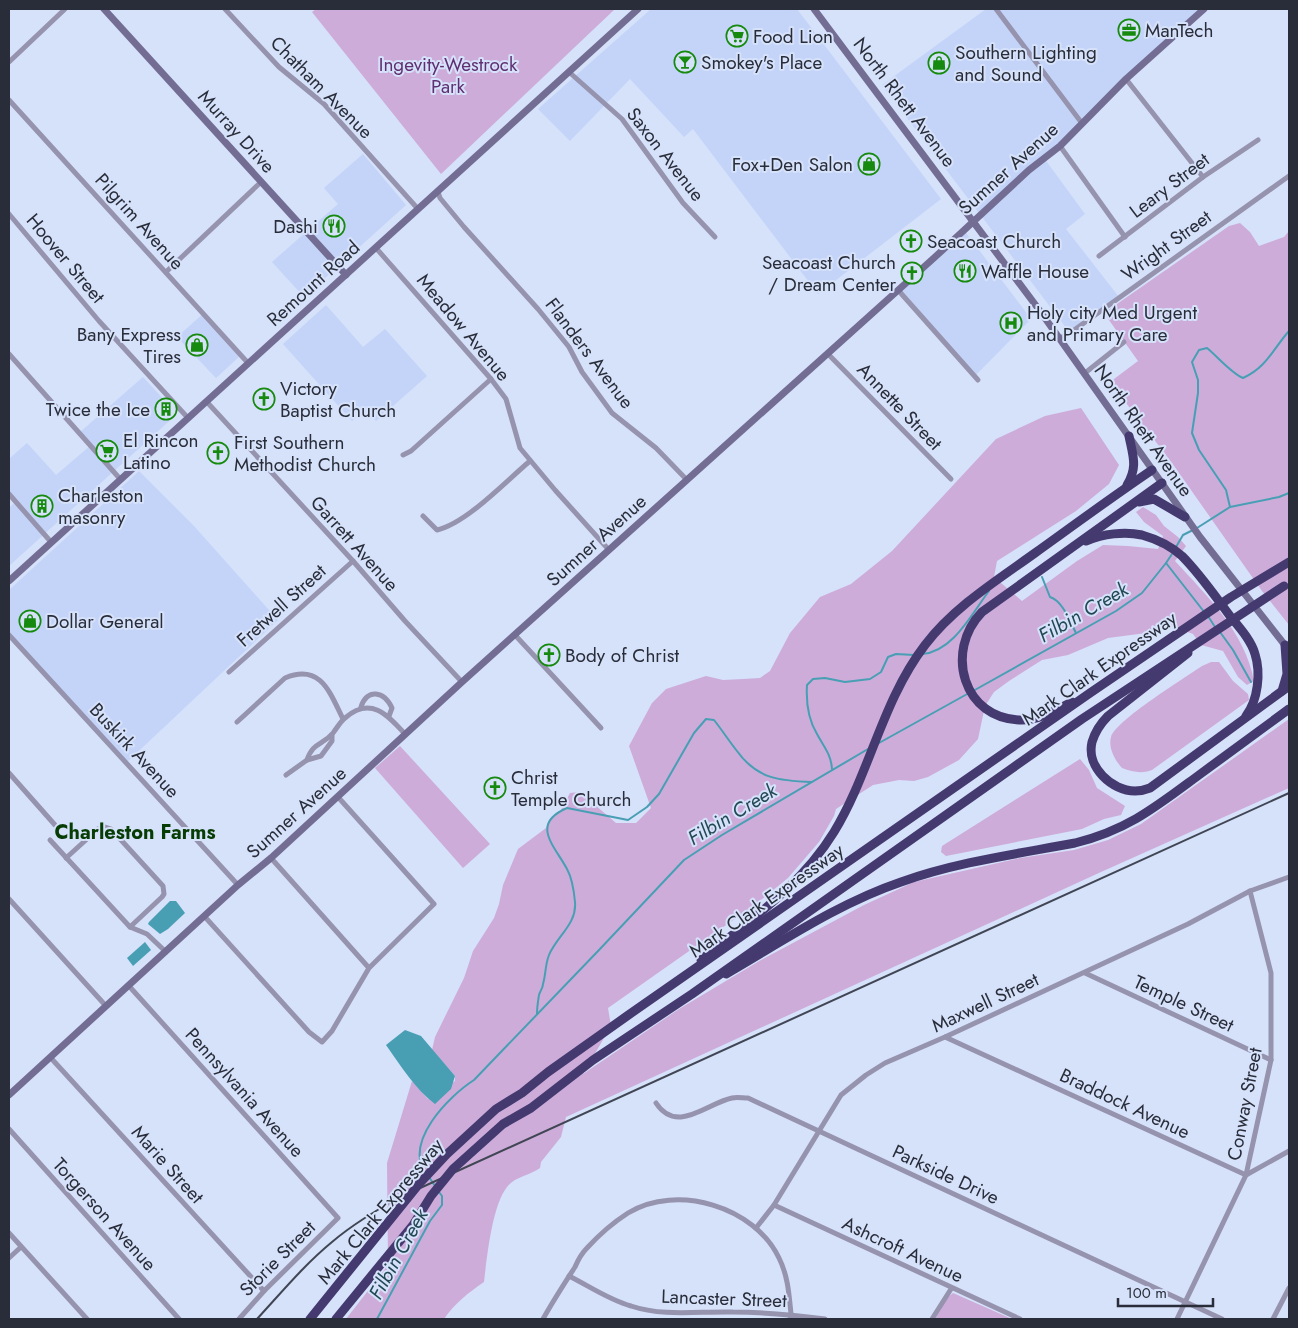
<svg xmlns="http://www.w3.org/2000/svg" width="1298" height="1328" viewBox="0 0 1298 1328" font-family="Jost,sans-serif">
<style>
.built{fill:#c4d4f9}
.green{fill:#cdacda}
.water{fill:#489fb4}
.lines{fill:none;stroke-linecap:round;stroke-linejoin:round}
.stream{stroke:#489fb4;stroke-width:2}
.street{stroke:#9693ae;stroke-width:5}
.secondary{stroke:#736d94;stroke-width:7}
.highway{stroke:#453a6f;stroke-width:9}
.rail{stroke:#404654;stroke-width:2}
.highway-bridge{stroke:#453a6f;stroke-width:9}
.labels{text-anchor:middle;stroke-width:4;stroke-linejoin:round;paint-order:stroke}
.poi-label{font-size:19px;fill:#282d39;stroke:#d6e1fa;text-anchor:start}
.park-label{font-size:19px;fill:#602f71;stroke:#d6e1fa}
.street-label{font-size:19px;fill:#282d39;stroke:#d6e1fa}
.water-label{font-size:20px;font-style:italic;fill:#224953;stroke:#d6e1fa}
.neighbourhood-label{font-size:20px;font-weight:bold;fill:#073d05;stroke:#d6e1fa}
</style>
<rect width="100%" height="100%" fill="#d6e1fa"/>
<g class="built">
<path d="M 651,9 L 797,9 L 941,199 L 818,294 L 693,129 L 684,137 L 630,79 L 570,141 L 538,109 Z"/>
<path d="M 986,9 L 1204,9 L 1044,158 L 1085,214 L 1066,229 L 1119,297 L 1070,333 L 882,85 Z"/>
<path d="M 363,154 L 406,205 L 304,297 L 272,262 L 338,204 L 324,188 Z"/>
<path d="M 964,230 L 1031,319 L 974,377 L 898,290 Z"/>
<path d="M 326,305 L 363,347 L 385,329 L 427,376 L 376,421 L 366,410 L 352,421 L 283,344 Z"/>
<path d="M 204,313 L 241,355 L 216,378 L 177,337 Z"/>
<path d="M 143,377 L 177,414 L 9,566 L 9,508 L 15,502 L 9,495 L 9,459 L 27,443 L 56,475 L 90,446 L 79,433 Z"/>
<path d="M 139,471 L 194,526 L 278,620 L 126,763 L 9,635 L 9,590 Z"/>
</g>
<g class="green">
<path d="M 316,9 L 615,9 L 441,174 L 312,12 Z"/>
<path d="M 1240,223 L 1250,232 L 1259,246 L 1284,237 L 1289,231 L 1289,625 L 1262,591 L 1172,463 L 1110,382 L 1138,361 L 1104,313 L 1229,226 Z"/>
<path d="M 1081,408 L 1119,465 L 1109,484 L 1076,511 L 997,561 L 994,577 L 1022,601 L 1077,561 L 1103,545 L 1128,546 L 1158,549 L 1163,536 L 1144,522 L 1136,512 L 1143,507 L 1156,515 L 1164,526 L 1178,537 L 1186,546 L 1175,561 C 1207,596 1245,632 1254,681 L 1247,685 L 1238,677 L 1223,651 L 1201,645 L 1193,634 L 1180,629 L 1164,626 L 1146,633 L 1108,638 L 1068,655 L 1042,660 L 1009,681 L 994,692 L 985,706 L 978,739 L 959,760 L 928,777 L 914,781 L 899,780 L 873,785 L 836,809 L 834,816 L 819,842 L 788,878 L 756,904 L 608,1008 L 611,1026 L 583,1074 L 679,1009 L 761,960 L 864,905 L 914,882 L 1020,858 L 1074,850 L 1108,840 L 1141,824 L 1289,719 L 1289,788 L 1101,872 L 566,1117 L 561,1137 L 541,1162 L 540,1168 C 531,1175 514,1177 507,1187 C 492,1206 487,1257 484,1282 C 468,1293 455,1303 444,1319 L 346,1319 L 388,1265 L 387,1163 L 412,1081 L 428,1099 L 455,1081 L 455,1076 L 432,1050 L 435,1037 L 464,978 L 473,951 L 494,918 L 499,904 L 503,885 L 518,849 L 546,828 L 550,819 L 561,810 L 570,793 L 580,792 L 616,823 L 636,823 L 651,808 L 629,746 L 652,703 L 666,689 L 706,676 L 723,680 L 743,679 L 760,678 L 770,671 L 790,633 L 820,597 L 851,584 L 892,551 L 996,439 L 1045,416 Z"/>
<path d="M 1211,662 L 1219,662 L 1233,681 L 1248,694 L 1249,700 L 1152,770 C 1141,774 1133,772 1122,768 C 1115,760 1108,748 1111,737 C 1116,720 1185,678 1202,666 Z"/>
<path d="M 400,746 L 490,844 L 463,868 L 375,768 Z"/>
<path d="M 1080,759 L 1089,770 L 1097,788 L 1125,806 L 1121,815 L 1104,819 L 1082,829 L 946,856 L 941,852 L 942,846 Z"/>
<path d="M 953,1293 L 1012,1319 L 935,1319 L 946,1299 Z"/>
</g>
<g class="water">
<path d="M 170,901 L 176,901 L 185,913 L 168,929 L 160,934 L 148,924 L 149,922 Z"/>
<path d="M 145,942 L 151,950 L 133,966 L 127,958 Z"/>
<path d="M 405,1030 L 421,1036 L 455,1076 L 451,1089 L 435,1104 C 415,1089 401,1066 386,1045 Z"/>
</g>
<g class="lines">
<g class="stream">
<path d="M 1230,507 L 1226,490 L 1199,450 L 1192,433 L 1198,393 L 1198,380 L 1192,362 L 1199,350 L 1207,348 C 1218,357 1231,373 1243,378 C 1267,367 1273,349 1289,331"/>
<path d="M 1197,528 L 1230,507 L 1279,497 L 1289,493"/>
<path d="M 1176,547 L 1183,535 L 1193,530"/>
<path d="M 1166,563 L 1205,613"/>
<path d="M 1042,577 L 1050,597 C 1063,601 1070,622 1076,633"/>
<path d="M 1208,616 L 1215,627"/>
<path d="M 1220,632 L 1233,650 L 1251,682"/>
<path d="M 922,654 C 953,652 972,613 989,591"/>
<path d="M 973,691 L 1116,611 L 1142,593 L 1166,563 L 1172,554"/>
<path d="M 1289,725 L 1289,726"/>
<path d="M 879,743 L 969,693"/>
<path d="M 832,769 C 831,754 824,747 817,734 C 808,719 806,701 807,685 L 813,679 L 825,678 L 845,682 L 870,679 L 881,672 L 888,657 L 896,654 L 914,655"/>
<path d="M 537,1014 C 537,1008 538,1001 539,995 C 540,991 543,988 543,984 C 546,974 545,965 549,955 C 557,936 577,924 575,902 C 574,891 572,878 567,869 C 554,845 530,824 567,808 L 628,820 L 647,807 L 659,794 L 694,733 L 706,719 L 714,720 C 722,730 729,741 737,751 C 757,779 780,781 812,782"/>
<path d="M 426,1174 C 403,1142 449,1096 474,1080 L 599,950 L 684,860 L 722,835 L 868,749"/>
<path d="M 429,1177 L 435,1186"/>
<path d="M 377,1319 L 430,1221 L 442,1205 L 442,1196 L 439,1192"/>
</g>
<g class="street">
<path d="M 225,9 L 279,67 L 324,104 L 418,209"/>
<path d="M 996,9 L 1081,122"/>
<path d="M 9,62 L 65,9"/>
<path d="M 569,72 L 622,119 L 683,203 L 715,237"/>
<path d="M 1126,79 L 1203,177"/>
<path d="M 9,100 L 248,363"/>
<path d="M 1060,146 L 1125,237"/>
<path d="M 438,192 L 440,198 L 464,227 L 538,309 L 569,347 L 582,372 L 612,413 L 656,448 L 687,480"/>
<path d="M 9,214 L 99,321 L 188,418"/>
<path d="M 376,248 L 491,379 L 506,399 L 520,448 L 555,490 L 609,550"/>
<path d="M 1099,256 L 1203,177 L 1258,140"/>
<path d="M 166,272 L 261,182"/>
<path d="M 898,290 L 978,380"/>
<path d="M 1060,338 L 1070,333 L 1289,176"/>
<path d="M 827,353 L 951,479"/>
<path d="M 9,354 L 121,480"/>
<path d="M 1085,373 L 1124,342"/>
<path d="M 206,401 L 353,561 L 405,621 L 462,682"/>
<path d="M 403,455 L 411,451 L 491,379"/>
<path d="M 9,494 L 51,542"/>
<path d="M 423,516 L 437,530 C 467,523 506,481 530,461"/>
<path d="M 9,635 L 238,885"/>
<path d="M 515,635 L 601,728"/>
<path d="M 229,672 L 353,561"/>
<path d="M 361,707 C 367,688 384,691 392,708 L 389,716"/>
<path d="M 237,722 L 285,678 C 321,663 330,693 343,719"/>
<path d="M 307,760 C 313,742 322,746 333,733 C 337,728 340,722 345,718 C 370,696 387,714 405,734"/>
<path d="M 9,773 L 55,825"/>
<path d="M 286,775 L 307,760 L 321,756 L 332,741 L 332,735"/>
<path d="M 50,840 L 130,927 L 147,934 L 166,952"/>
<path d="M 66,858 L 98,829 L 105,827 L 111,829 L 163,886 L 164,894 L 162,897 L 130,927"/>
<path d="M 271,858 L 369,968"/>
<path d="M 9,899 L 106,1006"/>
<path d="M 205,917 L 309,1032 L 322,1042 L 332,1031 L 369,968 L 434,904 L 338,797"/>
<path d="M 1085,973 L 1271,1060"/>
<path d="M 129,986 L 338,1218 L 264,1291 L 239,1319"/>
<path d="M 945,1037 L 1246,1175 L 1289,1151"/>
<path d="M 50,1057 L 264,1291"/>
<path d="M 656,1103 C 677,1135 707,1103 732,1098 C 736,1097 743,1098 748,1098 L 1222,1319"/>
<path d="M 9,1129 L 179,1319"/>
<path d="M 774,1205 L 1020,1319"/>
<path d="M 756,1228 L 774,1205 L 841,1095 L 866,1075 L 885,1063 L 945,1037 L 1188,924 L 1250,891 L 1289,877"/>
<path d="M 9,1233 L 87,1319"/>
<path d="M 9,1258 L 21,1247"/>
<path d="M 569,1276 C 589,1286 609,1300 631,1306 C 664,1317 699,1311 733,1312 C 764,1312 794,1315 825,1319"/>
<path d="M 543,1319 C 553,1301 564,1284 575,1267 C 578,1260 582,1253 587,1248 C 598,1236 614,1222 628,1213 C 677,1183 755,1207 779,1258 C 788,1276 789,1294 791,1314 L 790,1319"/>
<path d="M 932,1319 L 951,1289"/>
<path d="M 1177,1319 L 1246,1175 L 1271,1060 L 1271,973 L 1250,891"/>
<path d="M 1273,1319 L 1289,1288"/>
</g>
<g class="secondary">
<path d="M 104,9 L 346,275"/>
<path d="M 814,9 L 1040,311 L 1200,537 L 1288,649"/>
<path d="M 9,581 L 638,9"/>
<path d="M 9,1095 L 238,885 L 271,858 L 462,682 L 935,257 L 1029,170 L 1060,146 L 1126,79 L 1204,9"/>
</g>
<g class="highway">
<path d="M 1127,485 C 1138,467 1133,456 1129,436"/>
<path d="M 1139,502 L 1154,499 L 1185,517"/>
<path d="M 1086,541 C 1103,534 1124,531 1142,535 C 1156,539 1172,547 1182,556 C 1200,574 1215,596 1230,616 C 1239,627 1251,640 1255,654 C 1261,673 1258,700 1246,716"/>
<path d="M 1188,653 L 1108,716 C 1101,723 1095,732 1092,742 C 1086,767 1112,791 1135,791 C 1140,791 1145,790 1150,788 L 1289,686"/>
<path d="M 1282,691 L 1287,674 L 1285,645"/>
<path d="M 1072,702 C 1056,710 1040,720 1022,720 C 963,720 944,651 982,612 L 1162,483"/>
<path d="M 701,960 C 749,921 801,886 834,832 C 870,773 882,701 925,645 C 954,607 996,581 1035,553 C 1074,525 1112,497 1152,470"/>
<path d="M 726,974 C 783,941 839,903 901,882 C 957,862 1017,854 1075,843 C 1128,830 1157,806 1199,775 C 1229,753 1259,731 1289,709"/>
</g>
<path class="rail" d="M 257,1319 C 281,1293 304,1265 332,1242 C 352,1225 374,1212 396,1199 L 1289,793"/>
<g class="highway-bridge">
<path d="M 310,1319 L 419,1184 L 447,1154 L 496,1109 L 522,1093 L 548,1072 L 627,1016 L 1090,693 L 1231,597 L 1289,562"/>
<path d="M 336,1319 L 413,1225 L 431,1196 L 453,1169 L 503,1124 L 531,1108 L 593,1060 L 692,994 L 1082,719 L 1284,586"/>
</g>
</g>
<defs>
<g id="office-ring" transform="scale(1.125)"><circle r="9.5" fill="#d6e1fa" stroke="#168a0e" stroke-width="1.5"/><path d="M-6-3h4V-5.5h4V-3h4V5H-6ZM-1-4.5V-3h2v-1.5ZM-6 0V1H6V0Z" fill="#168a0e"/></g>
<g id="supermarket-ring" transform="scale(1.125)"><circle r="9.5" fill="#d6e1fa" stroke="#168a0e" stroke-width="1.5"/><path d="M-6-5.5h2.5l.6 2H6L4.5 2H-2.5L-4.4-4H-6ZM-1.5 3.2a1.3 1.3 0 1 0 .1 0ZM3 3.2a1.3 1.3 0 1 0 .1 0Z" fill="#168a0e"/></g>
<g id="bar-ring" transform="scale(1.125)"><circle r="9.5" fill="#d6e1fa" stroke="#168a0e" stroke-width="1.5"/><path d="M-6-5H6L.8 .8V4.5H3.5V6h-7V4.5H-.8V.8Z" fill="#168a0e"/></g>
<g id="shop-ring" transform="scale(1.125)"><circle r="9.5" fill="#d6e1fa" stroke="#168a0e" stroke-width="1.5"/><path d="M-5-2.5h2.3a2.7 3.5 0 0 1 5.4 0H5L5.5 6h-11ZM-1.5-2.5h3a1.5 2.3 0 0 0-3 0Z" fill="#168a0e"/></g>
<g id="restaurant-ring" transform="scale(1.125)"><circle r="9.5" fill="#d6e1fa" stroke="#168a0e" stroke-width="1.5"/><path d="M-5-6h1v4h1v-4h1v4h1v-4h1v5L-1.5 .5V6h-2V.5L-5-1ZM5-6V6H3V1.5H1.5Q1.5-4 5-6Z" fill="#168a0e"/></g>
<g id="church-ring" transform="scale(1.125)"><circle r="9.5" fill="#d6e1fa" stroke="#168a0e" stroke-width="1.5"/><path d="M-1.2-6h2.4v3.5h3.3v2.4h-3.3V6h-2.4V-.1h-3.3v-2.4h3.3Z" fill="#168a0e"/></g>
<g id="hospital-ring" transform="scale(1.125)"><circle r="9.5" fill="#d6e1fa" stroke="#168a0e" stroke-width="1.5"/><path d="M-5-5h3v3.5h4V-5h3V5h-3V1.5h-4V5h-3Z" fill="#168a0e"/></g>
<g id="building-ring" transform="scale(1.125)"><circle r="9.5" fill="#d6e1fa" stroke="#168a0e" stroke-width="1.5"/><path d="M-4-6H4V6H1V3H-1V6H-4ZM-2.5-4.3h1.7v1.8h-1.7ZM.8-4.3h1.7v1.8H.8ZM-2.5-1h1.7V.8h-1.7ZM.8-1h1.7V.8H.8Z" fill="#168a0e"/></g>
</defs>
<g fill-rule="evenodd">
<use href="#office-ring" x="1129" y="30"/>
<use href="#supermarket-ring" x="737" y="36"/>
<use href="#bar-ring" x="685" y="62"/>
<use href="#shop-ring" x="939" y="63"/>
<use href="#shop-ring" x="869" y="164"/>
<use href="#restaurant-ring" x="334" y="226"/>
<use href="#church-ring" x="911" y="241"/>
<use href="#restaurant-ring" x="965" y="271"/>
<use href="#church-ring" x="912" y="273"/>
<use href="#hospital-ring" x="1011" y="323"/>
<use href="#shop-ring" x="197" y="345"/>
<use href="#church-ring" x="264" y="399"/>
<use href="#building-ring" x="166" y="409"/>
<use href="#supermarket-ring" x="107" y="451"/>
<use href="#church-ring" x="218" y="453"/>
<use href="#building-ring" x="42" y="506"/>
<use href="#shop-ring" x="30" y="621"/>
<use href="#church-ring" x="549" y="655"/>
<use href="#church-ring" x="495" y="788"/>
</g>
<g class="labels">
<g class="poi-label">
<text x="1145" y="37">ManTech</text>
<text x="753" y="43">Food Lion</text>
<text x="955" y="59">Southern Lighting<tspan x="955" dy="22">and Sound</tspan></text>
<text x="701" y="69">Smokey's Place</text>
<text x="853" y="171" text-anchor="end">Fox+Den Salon</text>
<text x="318" y="233" text-anchor="end">Dashi</text>
<text x="927" y="248">Seacoast Church</text>
<text x="896" y="269" text-anchor="end">Seacoast Church<tspan x="896" dy="22">/ Dream Center</tspan></text>
<text x="981" y="278">Waffle House</text>
<text x="1027" y="319">Holy city Med Urgent<tspan x="1027" dy="22">and Primary Care</tspan></text>
<text x="181" y="341" text-anchor="end">Bany Express<tspan x="181" dy="22">Tires</tspan></text>
<text x="280" y="395">Victory<tspan x="280" dy="22">Baptist Church</tspan></text>
<text x="150" y="416" text-anchor="end">Twice the Ice</text>
<text x="123" y="447">El Rincon<tspan x="123" dy="22">Latino</tspan></text>
<text x="234" y="449">First Southern<tspan x="234" dy="22">Methodist Church</tspan></text>
<text x="58" y="502">Charleston<tspan x="58" dy="22">masonry</tspan></text>
<text x="46" y="628">Dollar General</text>
<text x="565" y="662">Body of Christ</text>
<text x="511" y="784">Christ<tspan x="511" dy="22">Temple Church</tspan></text>
</g>
<g class="park-label">
<text x="448" y="71">Ingevity-Westrock<tspan x="448" dy="22">Park</tspan></text>
</g>
<g class="street-label">
<text transform="translate(322 87) rotate(45)" y="7">Chatham Avenue</text>
<text transform="translate(905 102) rotate(53)" y="7">North Rhett Avenue</text>
<text transform="translate(237 131) rotate(48)" y="7">Murray Drive</text>
<text transform="translate(666 154) rotate(52)" y="7">Saxon Avenue</text>
<text transform="translate(1008 168) rotate(-42)" y="7">Sumner Avenue</text>
<text transform="translate(1169 185) rotate(-37)" y="7">Leary Street</text>
<text transform="translate(140 221) rotate(48)" y="7">Pilgrim Avenue</text>
<text transform="translate(1166 245) rotate(-36)" y="7">Wright Street</text>
<text transform="translate(66 258) rotate(50)" y="7">Hoover Street</text>
<text transform="translate(313 283) rotate(-42)" y="7">Remount Road</text>
<text transform="translate(464 327) rotate(50)" y="7">Meadow Avenue</text>
<text transform="translate(590 353) rotate(53)" y="7">Flanders Avenue</text>
<text transform="translate(900 406) rotate(46)" y="7">Annette Street</text>
<text transform="translate(1144 430) rotate(55)" y="7">North Rhett Avenue</text>
<text transform="translate(596 540) rotate(-42)" y="7">Sumner Avenue</text>
<text transform="translate(355 543) rotate(48)" y="7">Garrett Avenue</text>
<text transform="translate(281 605) rotate(-42)" y="7">Fretwell Street</text>
<text transform="translate(1099 668) rotate(-35)" y="7">Mark Clark Expressway</text>
<text transform="translate(135 750) rotate(47)" y="7">Buskirk Avenue</text>
<text transform="translate(296 812) rotate(-42)" y="7">Sumner Avenue</text>
<text transform="translate(766 900) rotate(-35)" y="7">Mark Clark Expressway</text>
<text transform="translate(985 1002) rotate(-25)" y="7">Maxwell Street</text>
<text transform="translate(1184 1003) rotate(25)" y="7">Temple Street</text>
<text transform="translate(245 1092) rotate(48)" y="7">Pennsylvania Avenue</text>
<text transform="translate(1125 1103) rotate(25)" y="7">Braddock Avenue</text>
<text transform="translate(1244 1104) rotate(-79)" y="7">Conway Street</text>
<text transform="translate(168 1164) rotate(48)" y="7">Marie Street</text>
<text transform="translate(946 1174) rotate(25)" y="7">Parkside Drive</text>
<text transform="translate(380 1211) rotate(-50)" y="7">Mark Clark Expressway</text>
<text transform="translate(105 1214) rotate(48)" y="7">Torgerson Avenue</text>
<text transform="translate(903 1249) rotate(25)" y="7">Ashcroft Avenue</text>
<text transform="translate(277 1258) rotate(-45)" y="7">Storie Street</text>
<text transform="translate(724 1298) rotate(2)" y="7">Lancaster Street</text>
</g>
<g class="water-label">
<text transform="translate(1083 612) rotate(-30)" y="7">Filbin Creek</text>
<text transform="translate(732 814) rotate(-31)" y="7">Filbin Creek</text>
<text transform="translate(398 1254) rotate(-61)" y="7">Filbin Creek</text>
</g>
<g class="neighbourhood-label">
<text x="135" y="839">Charleston Farms</text>
</g>
</g>
<rect width="1298" height="1328" fill="none" stroke="#282d39" stroke-width="20"/>
<path d="M1118 1298v8h95v-8" fill="none" stroke="#282d39" stroke-width="2.5"/>
<text x="1126" y="1298" font-size="15" fill="#282d39" stroke="#d6e1fa" stroke-width="4" paint-order="stroke">100 m</text>
</svg>
